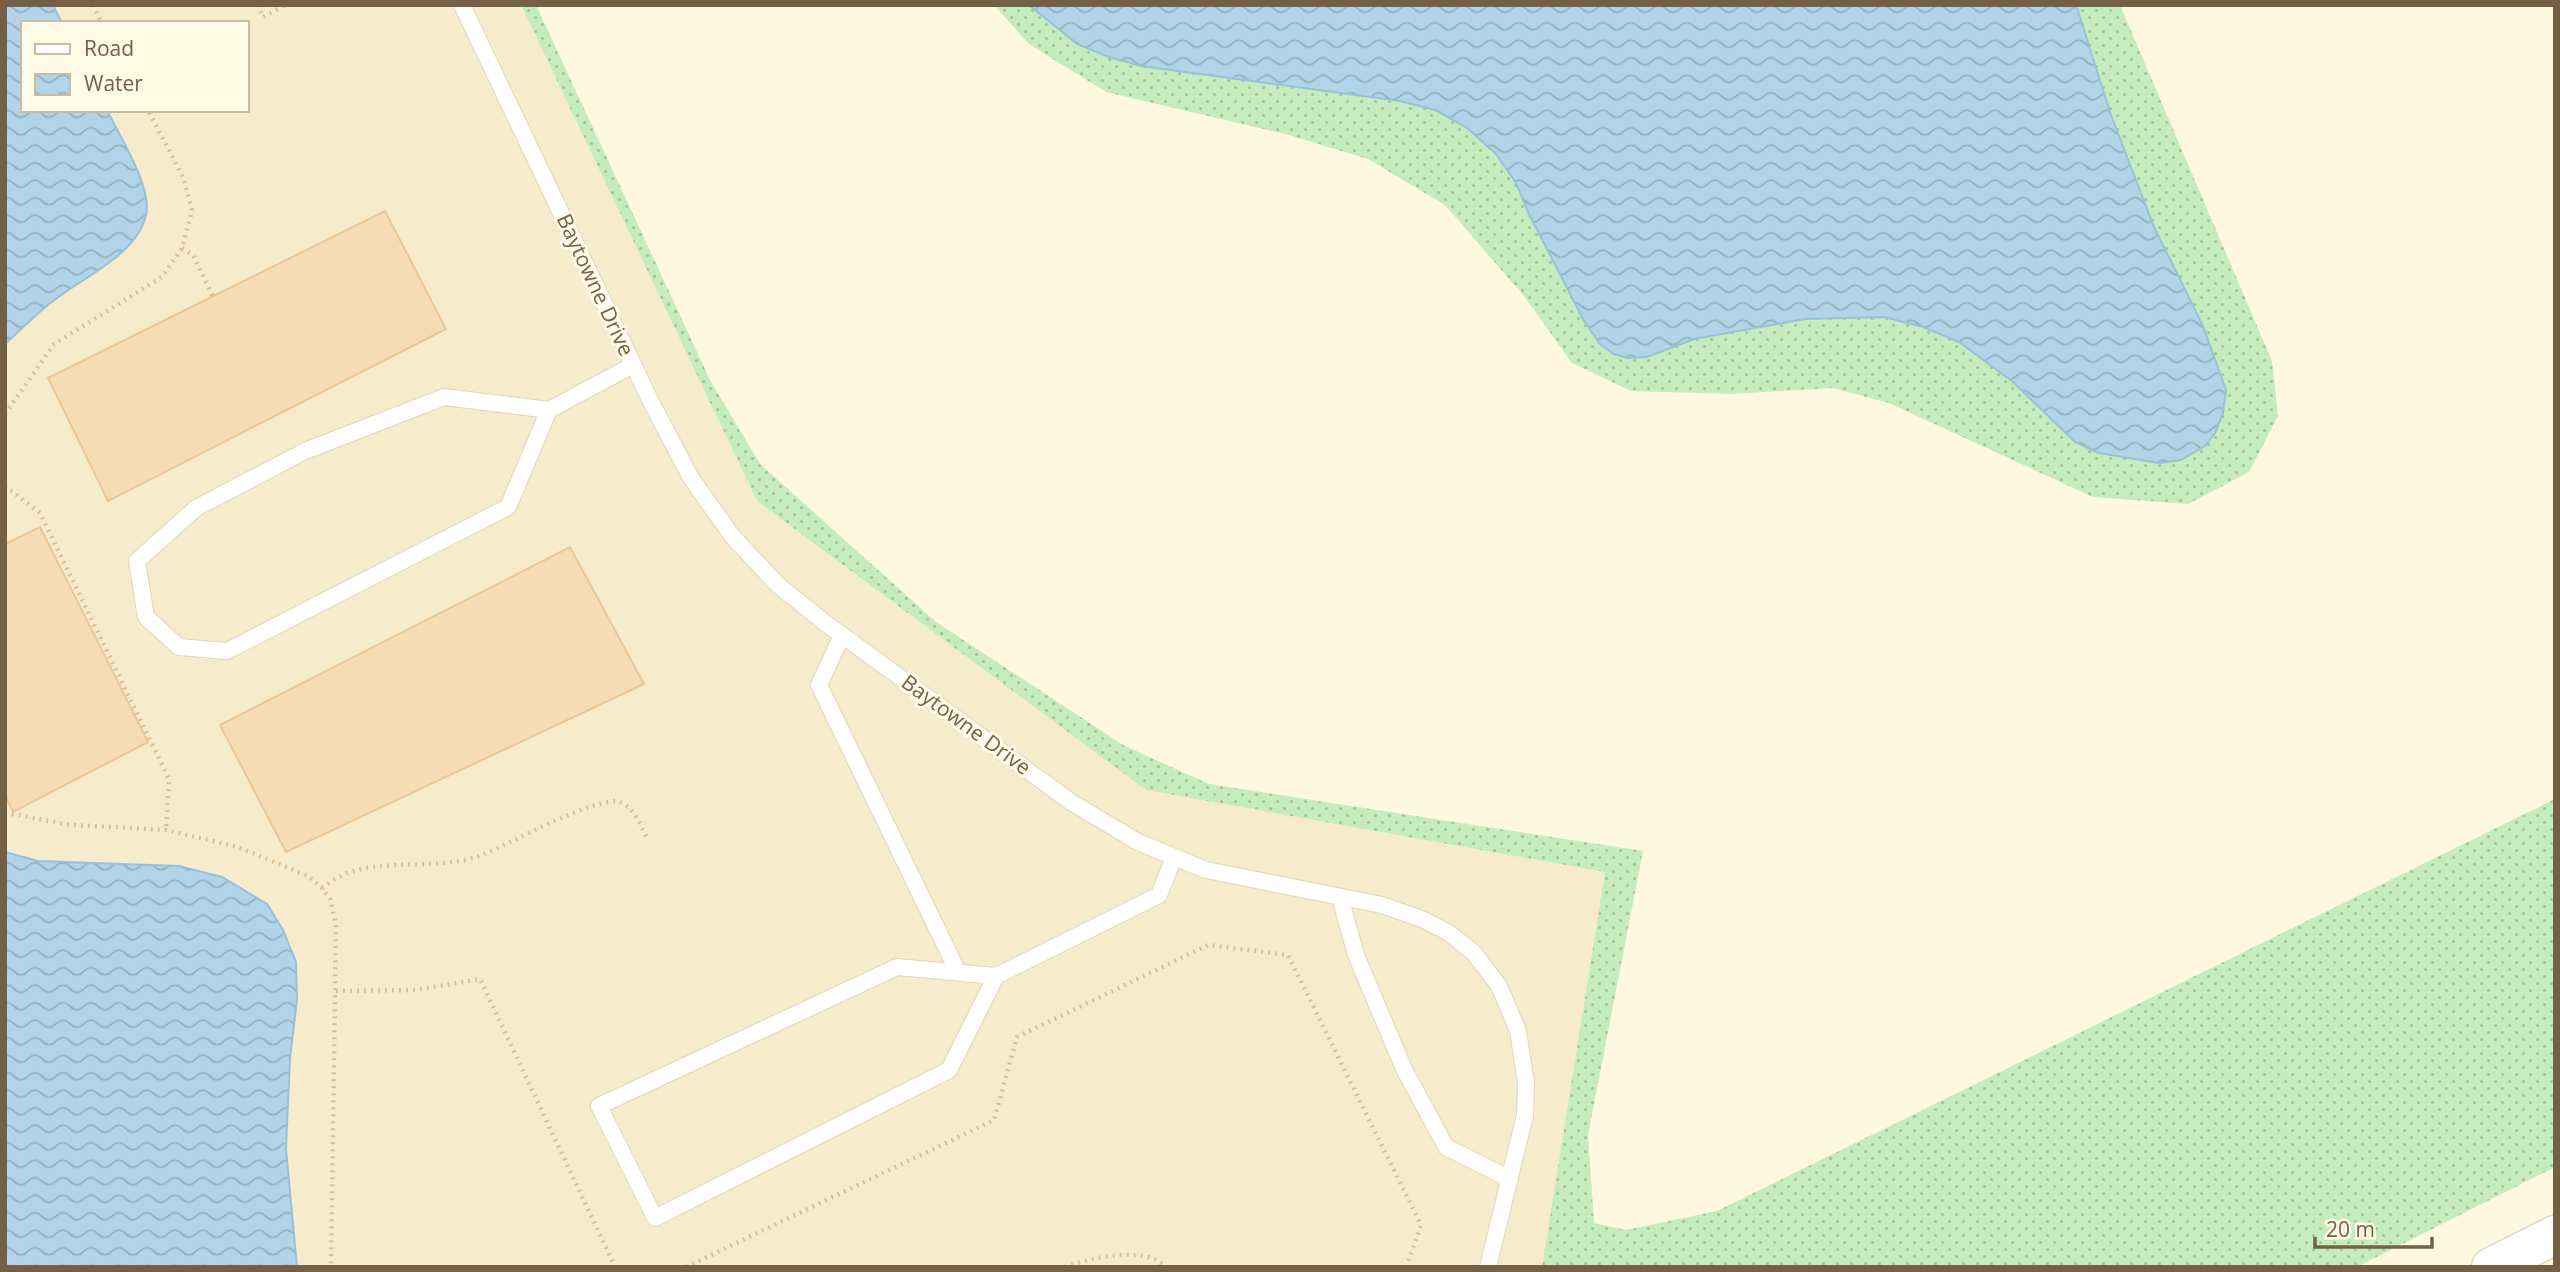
<svg xmlns="http://www.w3.org/2000/svg" width="2560" height="1272" viewBox="0 0 2560 1272" font-family="'Open Sans',sans-serif">
<style>
.residential{fill:#f6eccc;fill-rule:evenodd}
.grass{fill:url(#grass-dots)}
.water{fill:url(#water-waves);stroke:#97c1da;stroke-width:2}
.building{fill:#f5dcb4;stroke:#e9c693;stroke-width:2}
.lines{fill:none;stroke-linecap:round;stroke-linejoin:round}
.service-casing{stroke:#e2d5ba;stroke-width:18}
.tertiary-casing{stroke:#e2d5ba;stroke-width:41}
.path{stroke:#d9bf97;stroke-width:4.5;stroke-dasharray:2 5;stroke-linecap:butt}
.service{stroke:#fff;stroke-width:16}
.tertiary{stroke:#fff;stroke-width:38}
.labels{text-anchor:middle;stroke-width:6;stroke-linejoin:round;paint-order:stroke}
.street-label{font-size:21px;fill:#756045;stroke:#fffae6}
</style>
<defs>
<pattern id="grass-dots" width="8" height="8" patternUnits="userSpaceOnUse" patternTransform="scale(1.75)"><rect width="8" height="8" fill="#c5ecbc"/><path d="M2 2h.1M6 6h.1" fill="none" stroke="#a5c39b" stroke-width="1.8" stroke-linecap="round"/></pattern>
<pattern id="water-waves" width="16" height="10" patternUnits="userSpaceOnUse" patternTransform="scale(1.75)"><rect width="16" height="10" fill="#b2d4e8"/><path d="M0 5q4-4 8 0t8 0" fill="none" stroke="#95afbe"/></pattern>
</defs>
<rect width="100%" height="100%" fill="#fef8de"/>
<path class="residential" d="M 5,5 L 521,5 L 757,501 L 1146,790 L 1605,872 L 1542,1267 L 5,1267 ZM 23,23 L 247,23 L 247,110 L 23,110 Z"/>
<g class="grass">
<path d="M 521,5 L 536,5 L 711,382 L 760,464 L 936,622 L 1123,745 L 1209,784 L 1643,851 L 1588,1135 L 1594,1223 L 1626,1230 L 1717,1211 L 2555,799 L 2555,1167 L 2357,1267 L 1542,1267 L 1605,872 L 1146,790 L 757,501 Z"/>
<path d="M 994,5 L 1029,5 L 1077,44 L 1400,101 L 1435,110 L 1467,128 L 1496,154 L 1516,183 L 1529,214 L 1583,319 L 1647,357 L 1694,339 L 1805,319 L 1884,317 L 1923,327 L 1959,342 L 2013,382 L 2099,453 L 2159,463 L 2181,460 L 2226,390 L 2203,326 L 2154,227 L 2111,115 L 2076,5 L 2120,5 L 2272,361 L 2278,416 L 2249,472 L 2188,504 L 2093,497 L 1889,403 L 1832,388 L 1732,394 L 1631,391 L 1572,363 L 1524,296 L 1445,205 L 1368,159 L 1289,135 L 1106,92 L 1029,44 Z"/>
</g>
<g class="water">
<path d="M 5,5 L 53,5 L 62,23 L 23,23 L 23,110 L 107,110 C 119,135 153,188 146,215 C 137,255 83,277 53,301 C 36,314 21,330 5,344 Z"/>
<path d="M 1029,5 L 2076,5 L 2111,115 L 2154,227 L 2203,326 L 2226,390 L 2223,413 L 2215,433 L 2205,446 L 2181,460 L 2159,463 L 2099,453 L 2075,442 L 2013,382 L 1959,342 L 1923,327 L 1884,317 L 1805,319 L 1694,339 L 1647,357 L 1628,358 L 1614,354 L 1600,344 L 1583,319 L 1529,214 L 1516,183 L 1496,154 L 1467,128 L 1435,110 L 1400,101 L 1141,66 L 1109,57 L 1077,44 Z"/>
<path d="M 5,852 L 38,861 L 179,866 L 222,877 L 267,904 L 283,930 L 296,962 L 297,1000 L 290,1058 L 286,1149 L 297,1267 L 5,1267 Z"/>
</g>
<g class="building">
<path d="M 385,211 L 446,329 L 108,501 L 48,378 Z"/>
<path d="M 40,527 L 148,742 L 13,812 L 5,795 L 5,544 Z"/>
<path d="M 570,547 L 644,684 L 286,852 L 220,725 Z"/>
</g>
<g class="lines">
<g class="service-casing">
<g id="service">
<path d="M 462,5 L 651,402 L 691,478 L 732,536 L 778,585 L 824,622 L 1071,802 L 1138,842 L 1206,870 L 1382,905 L 1424,920 L 1449,933 L 1474,953 L 1499,986 L 1518,1031 L 1526,1083 L 1525,1115 L 1488,1267"/>
<path d="M 549,410 L 444,397 L 305,451 L 196,508 L 137,561 L 146,617 L 179,647 L 227,651 L 508,507 L 549,410 L 633,365"/>
<path d="M 842,635 L 819,685 L 958,972"/>
<path d="M 1340,897 L 1356,955 L 1404,1069 L 1446,1147 L 1510,1179"/>
<path d="M 996,976 L 897,967 L 599,1106 L 655,1218 L 949,1070 L 996,976 L 1159,895 L 1174,857"/>
</g>
</g>
<g class="tertiary-casing">
<path id="tertiary" d="M 2491,1267 L 2555,1235"/>
</g>
<g class="path">
<path d="M 93,5 L 102,23"/>
<path d="M 257,5 L 263,17 L 285,5"/>
<path d="M 182,248 L 193,255 L 213,297"/>
<path d="M 5,414 L 54,344 L 162,277 L 182,248 L 192,210 L 183,177 L 148,110"/>
<path d="M 5,486 L 40,513 L 169,779 L 166,830"/>
<path d="M 5,813 L 72,825 L 166,830 L 238,847 L 308,876 L 322,888 L 330,899 L 336,924 L 331,1267"/>
<path d="M 322,888 C 329,883 337,878 345,874 C 386,858 439,871 482,855 C 509,844 598,795 620,802 C 635,808 641,827 648,840"/>
<path d="M 336,991 L 415,990 L 480,979 L 615,1267"/>
<path d="M 686,1267 L 994,1120 L 1017,1037 L 1208,945 L 1288,955 L 1421,1225 L 1406,1267"/>
<path d="M 1065,1267 C 1089,1258 1147,1245 1165,1267"/>
</g>
<use href="#service" class="service"/>
<use href="#tertiary" class="tertiary"/>
</g>
<g class="labels">
<g class="street-label">
<text transform="translate(595 285) rotate(65)" y="7">Baytowne Drive</text>
<text transform="translate(966 725) rotate(36)" y="7">Baytowne Drive</text>
</g>
</g>
<rect width="2560" height="1272" fill="none" stroke="#756045" stroke-width="14"/>
<rect x="21" y="21" width="228" height="91" fill="#fffae6" stroke="#c8bca6" stroke-width="2"/>
<rect x="35" y="44" width="35" height="10" fill="#ffffff" stroke="#c8bca6" stroke-width="2"/>
<text x="84" y="56" font-size="21" fill="#756045">Road</text>
<rect x="35" y="74" width="35" height="21" fill="url(#water-waves)" stroke="#c8bca6" stroke-width="2"/>
<text x="84" y="91" font-size="21" fill="#756045">Water</text>
<path d="M2315 1237v10h117v-10" fill="none" stroke="#756045" stroke-width="3.5"/>
<text x="2326" y="1237" font-size="21" fill="#756045" stroke="#fffae6" stroke-width="5" paint-order="stroke">20 m</text>
</svg>
